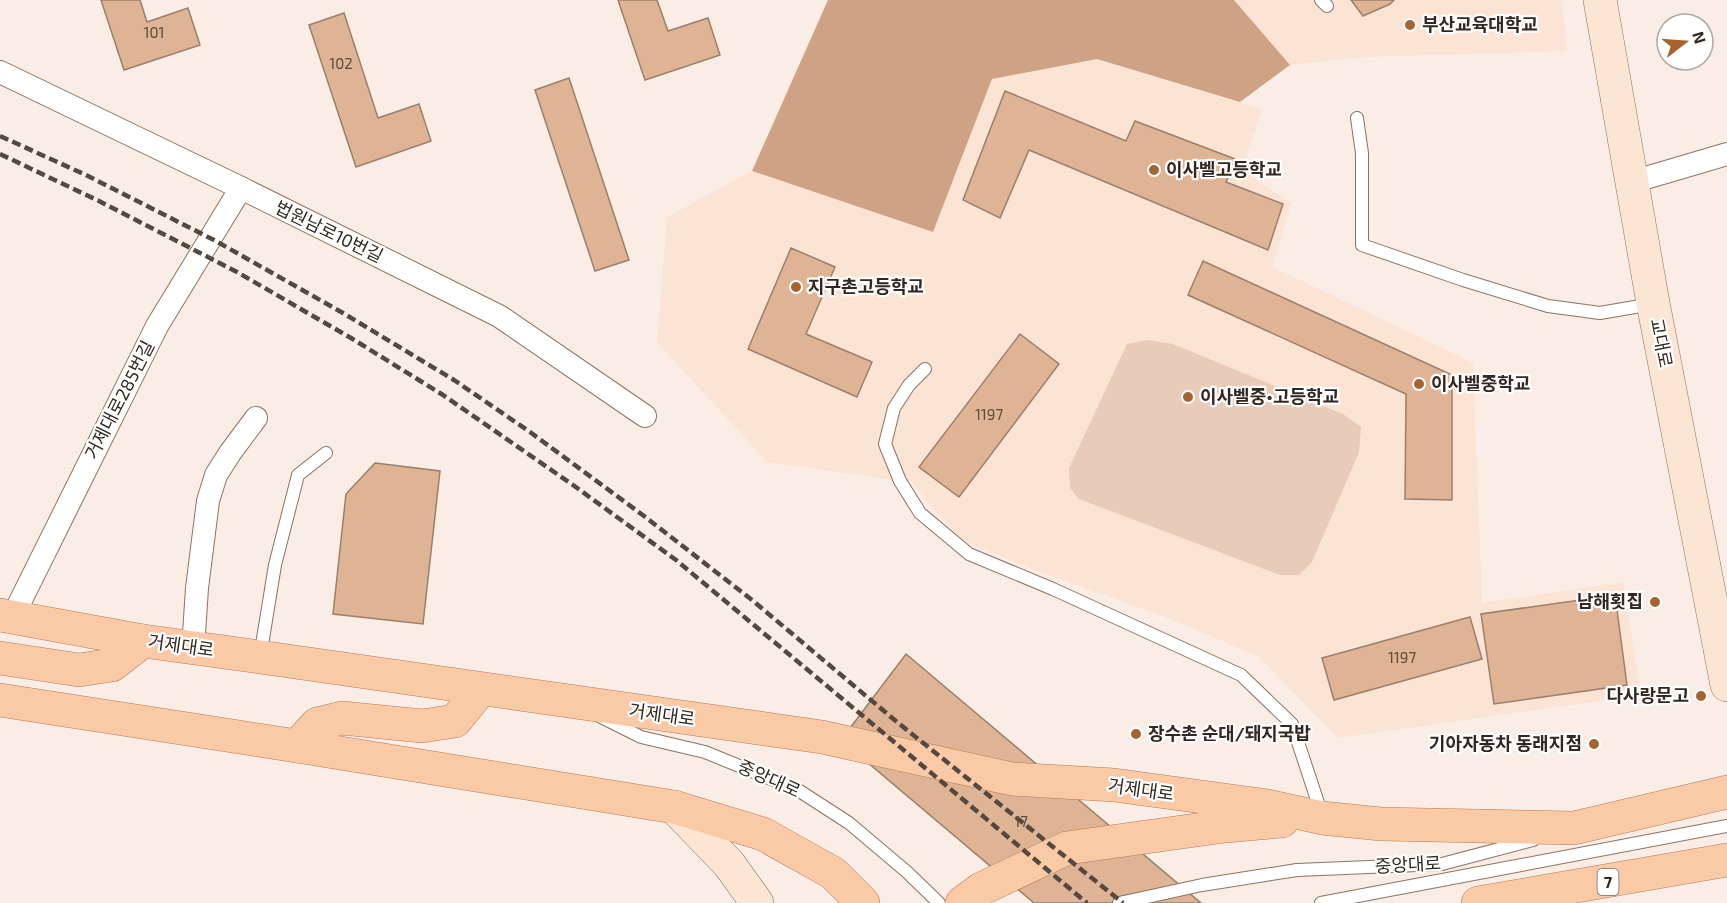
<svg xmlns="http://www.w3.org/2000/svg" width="1727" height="903" viewBox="0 0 1727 903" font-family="'Exo 2','Noto Sans KR',sans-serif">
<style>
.built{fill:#fbe4d4}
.green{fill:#e8cbb8}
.forest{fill:#cea385}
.building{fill:#dfb495;stroke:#9b7f6b;stroke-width:1.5}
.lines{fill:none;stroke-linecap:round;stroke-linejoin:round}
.service-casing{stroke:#8e725f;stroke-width:14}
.minor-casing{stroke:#8e725f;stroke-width:24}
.secondary-casing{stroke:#8e725f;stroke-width:34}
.primary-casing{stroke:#b27a52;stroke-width:34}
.service{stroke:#fff;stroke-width:12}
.minor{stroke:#fff;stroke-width:22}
.secondary{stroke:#fce5d3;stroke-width:33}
.primary{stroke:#facaa7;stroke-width:33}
.rail{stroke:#544840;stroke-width:4.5;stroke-dasharray:9 4.5;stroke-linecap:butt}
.poi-dot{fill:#a66430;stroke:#fff;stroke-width:2}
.labels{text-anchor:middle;stroke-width:4.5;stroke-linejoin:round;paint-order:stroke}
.number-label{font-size:15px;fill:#5e4a3c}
.shield{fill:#fff;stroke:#706862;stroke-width:1.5}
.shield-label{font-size:16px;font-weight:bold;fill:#33271f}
.poi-label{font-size:18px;font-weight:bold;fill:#33271f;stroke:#fff;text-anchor:start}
.street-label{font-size:18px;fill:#33271f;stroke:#fff}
</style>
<rect width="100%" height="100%" fill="#faede5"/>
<g class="built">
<path d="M 1234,0 L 1562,0 L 1567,51 L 1364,57 L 1290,65 Z"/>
<path d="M 1097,59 L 1262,109 L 1242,170 L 1291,203 L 1273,267 L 1473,363 L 1482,603 L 1623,582 L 1641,695 L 1338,738 L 1259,657 L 1176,621 L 1032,569 L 965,542 L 932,508 L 911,481 L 900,481 L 767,462 L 657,342 L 667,217 L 752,171 L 933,232 L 992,79 Z"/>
</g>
<path class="green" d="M 1148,340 L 1173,344 L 1343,414 L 1361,427 L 1359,452 L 1312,562 L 1299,575 L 1280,575 L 1079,499 L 1070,488 L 1069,468 L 1127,344 Z"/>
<path class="forest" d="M 828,0 L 1234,0 L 1290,65 L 1240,102 L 1097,59 L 992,79 L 933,232 L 752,171 Z"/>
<g class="building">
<path d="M 101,0 L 140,0 L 147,22 L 188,8 L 200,45 L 124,70 Z"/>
<path d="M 618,0 L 657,0 L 668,31 L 708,18 L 720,55 L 645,80 Z"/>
<path d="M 1351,0 L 1394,0 L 1390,4 L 1363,16 Z"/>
<path d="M 344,13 L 378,118 L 419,104 L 431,141 L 356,167 L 309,25 Z"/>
<path d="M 569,78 L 629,260 L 595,271 L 535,90 Z"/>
<path d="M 1005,91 L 1126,141 L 1135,121 L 1235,159 L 1226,182 L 1283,204 L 1268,250 L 1029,150 L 1000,218 L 963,200 Z"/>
<path d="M 791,248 L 835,267 L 806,334 L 872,362 L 857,397 L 748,349 Z"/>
<path d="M 1203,261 L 1452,375 L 1452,500 L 1405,499 L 1406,394 L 1188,295 Z"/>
<path d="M 1020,334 L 1059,364 L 959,497 L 919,467 Z"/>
<path d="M 375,463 L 440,471 L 423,624 L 333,614 L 346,494 Z"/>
<path d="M 1615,595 L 1627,685 L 1494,704 L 1481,614 Z"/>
<path d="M 1470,617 L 1482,659 L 1334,700 L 1322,658 Z"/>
<path d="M 906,654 L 1201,903 L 1034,903 L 841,740 Z"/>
</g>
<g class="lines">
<g class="service-casing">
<g id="service">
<path d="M 1321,0 L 1327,6"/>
<path d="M 1357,118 L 1362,153 L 1362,245 L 1463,280 L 1548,306 L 1600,313 L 1652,304"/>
<path d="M 925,369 L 909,385 L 894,408 L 885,444 L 900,481 L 920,513 L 969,554 L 1053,589 L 1241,675 L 1292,724 L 1322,815"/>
<path d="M 260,657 L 275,565 L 298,475 L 326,453"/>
<path d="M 601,717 L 641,737 L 705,752 L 798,790 L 849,823 L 907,872 L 939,903"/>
<path d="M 1119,903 L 1202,885 L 1297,870 L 1442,864 L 1533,840"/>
<path d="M 1321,903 L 1727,826"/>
</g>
</g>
<g class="minor-casing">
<g id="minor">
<path d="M 0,72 L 241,188 L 499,316 L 645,416"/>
<path d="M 1632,182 L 1727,154"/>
<path d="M 12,618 L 157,326 L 241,188"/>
<path d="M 193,649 L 197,588 L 208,501 L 216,475 L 230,453 L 256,418"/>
</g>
</g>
<g class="secondary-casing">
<g id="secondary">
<path d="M 1600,0 L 1653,303 L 1727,685"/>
<path d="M 674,807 L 729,864 L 757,903"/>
</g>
</g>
<g class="primary-casing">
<g id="primary">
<path d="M 0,615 L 143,641 L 260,657 L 822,737 L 1012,779 L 1114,785 L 1268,806 L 1322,818 L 1381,824 L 1574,828 L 1727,792"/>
<path d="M 0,658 L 79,670 L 112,665 L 143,641"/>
<path d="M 0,700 L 297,746 L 674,807 L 763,834 L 833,873 L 863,903"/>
<path d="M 297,746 L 317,724 L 342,718 L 422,726 L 455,721 L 481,689"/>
<path d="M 962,903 L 981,889 L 1067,848 L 1225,826 L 1282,821"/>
<path d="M 1478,903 L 1727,860"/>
</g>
</g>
<use href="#service" class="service"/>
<use href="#minor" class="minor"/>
<use href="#secondary" class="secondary"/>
<use href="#primary" class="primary"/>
<g class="rail">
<path d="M 0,136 L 86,175 L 214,240 L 343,313 L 454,380 L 530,432 L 644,516 L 752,600 L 897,722 L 1123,903"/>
<path d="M 0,154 L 99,201 L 237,272 L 351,338 L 443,395 L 573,485 L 676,560 L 1087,903"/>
</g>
</g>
<g class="poi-dot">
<circle cx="1410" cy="25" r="6"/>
<circle cx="1154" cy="170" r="6"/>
<circle cx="796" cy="287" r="6"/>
<circle cx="1419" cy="384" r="6"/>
<circle cx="1188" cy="397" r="6"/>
<circle cx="1655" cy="602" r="6"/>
<circle cx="1701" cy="696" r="6"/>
<circle cx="1136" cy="734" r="6"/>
<circle cx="1594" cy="744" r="6"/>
</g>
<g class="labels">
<g class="number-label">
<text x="154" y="38">101</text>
<text x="341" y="69">102</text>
<text x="989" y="420">1197</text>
<text x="1402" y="663">1197</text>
<text x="1021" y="827">17</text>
</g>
<rect class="shield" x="1597.5" y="869" width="21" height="26" rx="4.5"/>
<g class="shield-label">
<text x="1608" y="888">7</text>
</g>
<g class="poi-label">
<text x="1422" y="31">부산교육대학교</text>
<text x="1166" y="176">이사벨고등학교</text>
<text x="808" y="293">지구촌고등학교</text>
<text x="1431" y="390">이사벨중학교</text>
<text x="1200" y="403">이사벨중•고등학교</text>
<text x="1643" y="608" text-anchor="end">남해횟집</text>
<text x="1689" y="702" text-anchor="end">다사랑문고</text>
<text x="1148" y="740">장수촌 순대/돼지국밥</text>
<text x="1582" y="750" text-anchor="end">기아자동차 동래지점</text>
</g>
<g class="street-label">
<text transform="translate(329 232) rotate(26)" y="6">법원남로10번길</text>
<text transform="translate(1661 343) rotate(79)" y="6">교대로</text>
<text transform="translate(120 400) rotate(-63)" y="6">거제대로285번길</text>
<text transform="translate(181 646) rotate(8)" y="6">거제대로</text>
<text transform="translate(662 715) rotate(8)" y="6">거제대로</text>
<text transform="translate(769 779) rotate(24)" y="6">중앙대로</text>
<text transform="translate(1141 790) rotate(8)" y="6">거제대로</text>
<text transform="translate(1408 865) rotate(-3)" y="6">중앙대로</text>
</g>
</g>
<g transform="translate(1685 42) rotate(73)"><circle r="28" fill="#ffffff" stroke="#ada9a5" stroke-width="1.5"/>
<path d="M0-4.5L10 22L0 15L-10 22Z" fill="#a66430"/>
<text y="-9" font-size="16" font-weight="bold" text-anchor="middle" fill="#33271f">N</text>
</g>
</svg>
